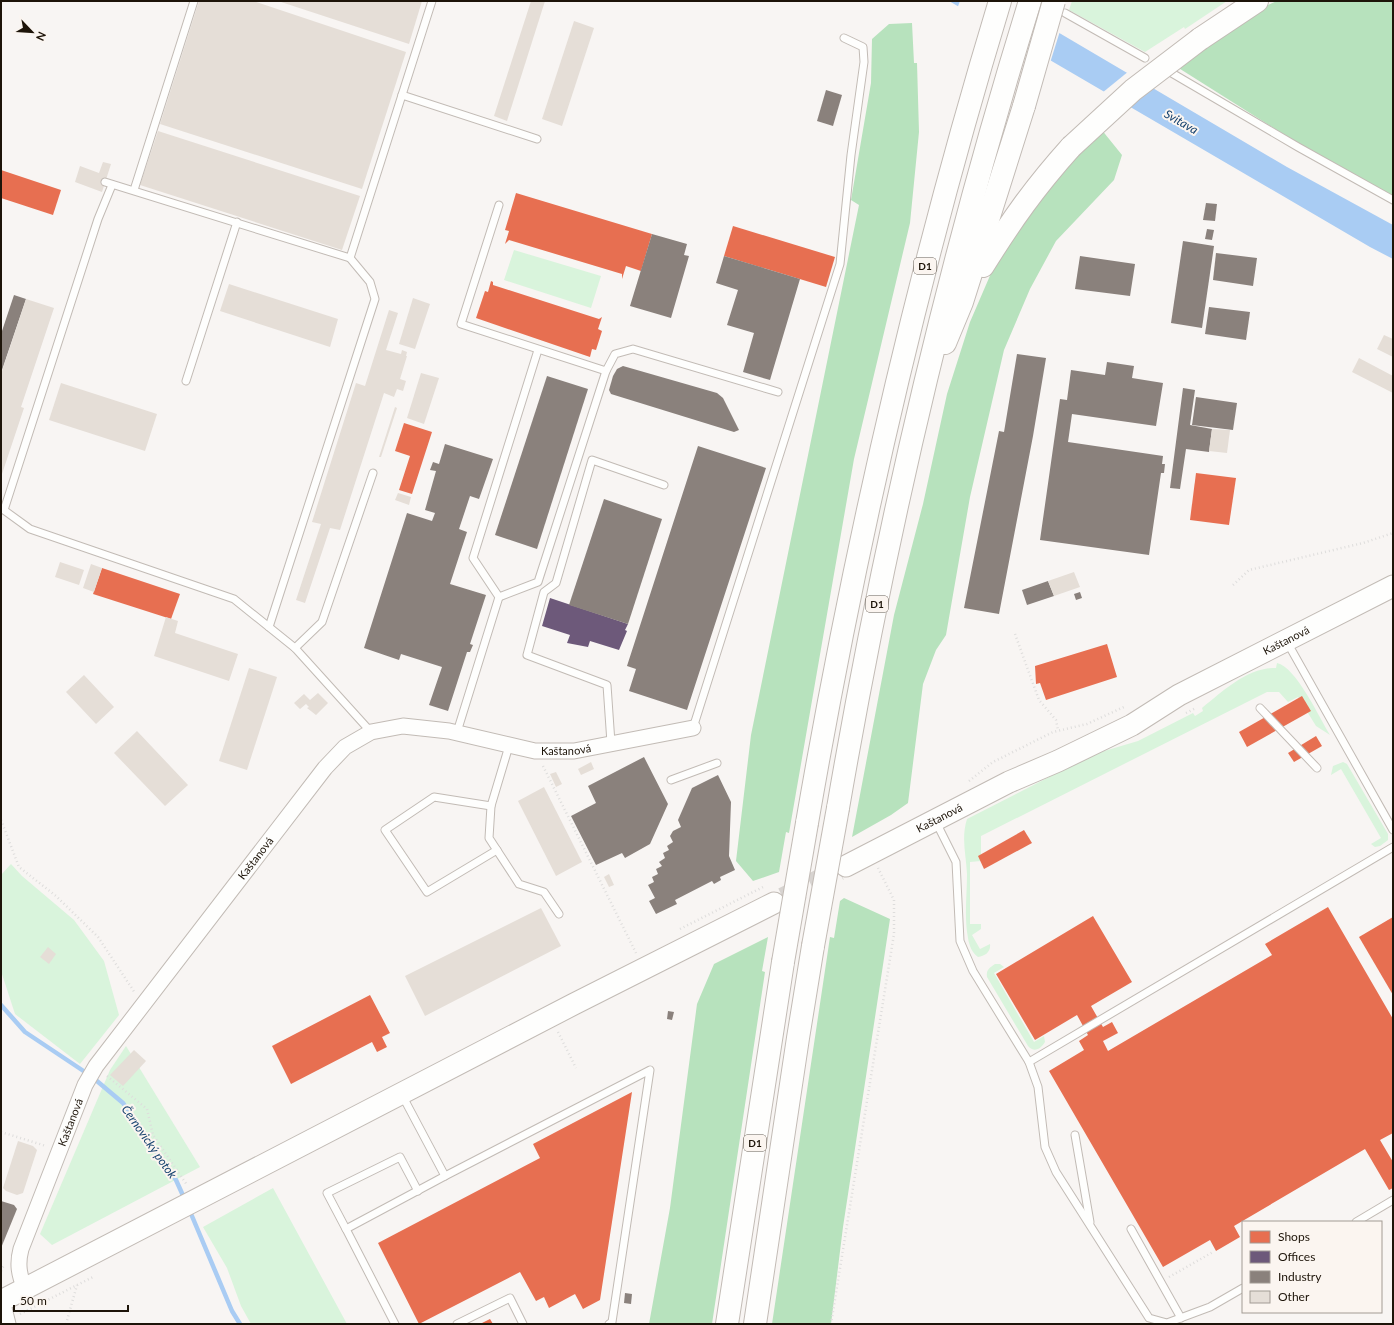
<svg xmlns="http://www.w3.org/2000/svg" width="1394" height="1325" viewBox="0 0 1394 1325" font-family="Lato,sans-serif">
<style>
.green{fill:#d9f4dc}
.forest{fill:#b7e2bd}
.water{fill:#a9ccf3}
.pier{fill:#f8f5f3}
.shops{fill:#e76f51}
.offices{fill:#6d597a}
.industry{fill:#8a817c}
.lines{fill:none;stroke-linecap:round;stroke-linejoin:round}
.stream{stroke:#a9ccf3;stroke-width:4.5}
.building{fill:#e5ded7}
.secondary-tunnel{stroke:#d7d3d0;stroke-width:21;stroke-dasharray:21 10;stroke-linecap:butt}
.lane-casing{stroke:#c2bbb5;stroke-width:9}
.street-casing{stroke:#c2bbb5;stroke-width:17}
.secondary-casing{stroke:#c2bbb5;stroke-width:23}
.highway-casing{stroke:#c2bbb5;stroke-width:24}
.path{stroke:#dedddc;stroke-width:2.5;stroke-dasharray:1 3;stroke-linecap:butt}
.lane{stroke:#fefefd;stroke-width:7}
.street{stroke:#fefefd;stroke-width:15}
.secondary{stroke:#fefefd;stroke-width:21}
.highway{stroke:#fefefd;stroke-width:22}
.highway-bridge-casing{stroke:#c2bbb5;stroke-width:24;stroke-linecap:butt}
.highway-bridge{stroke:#fefefd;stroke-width:22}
.labels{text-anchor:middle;stroke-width:4;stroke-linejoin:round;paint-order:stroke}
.shield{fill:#fbf5f0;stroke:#60584e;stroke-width:1}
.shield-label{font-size:10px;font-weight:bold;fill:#1d1409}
.street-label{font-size:11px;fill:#1d1409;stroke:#fbf5f0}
.water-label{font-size:12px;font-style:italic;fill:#14416e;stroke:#fbf5f0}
</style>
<rect width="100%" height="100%" fill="#f8f5f3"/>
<g class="green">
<path d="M 1072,1 L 1227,1 L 1185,29 L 1184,27 L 1145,52 L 1069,10 Z"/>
<path d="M 514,250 L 601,276 L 591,308 L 504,280 Z"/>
<path d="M 1277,663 C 1296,667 1319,717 1330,735 L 1316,726 L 1298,697 L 1288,702 L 1279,692 L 1267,692 L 981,836 L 981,861 L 970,862 L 970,924 L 981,924 L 981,929 L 972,935 L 980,949 L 990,944 C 991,952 985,956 978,957 C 972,953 969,945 968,938 C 964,917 967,895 967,874 C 966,854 961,838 967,819 L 1094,754 L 1138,741 L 1193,713 L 1195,716 L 1203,711 L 1202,708 C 1223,691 1248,667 1276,668 Z"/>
<path d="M 1343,762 L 1347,764 L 1388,834 L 1388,840 L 1380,846 L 1375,847 L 1371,844 L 1381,838 L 1341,769 L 1331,775 L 1333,766 Z"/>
<path d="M 11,864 L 22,876 L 74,920 L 104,961 L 119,1015 L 80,1064 L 15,1014 L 1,971 L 1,875 Z"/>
<path d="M 995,964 L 1000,964 L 1004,967 L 994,973 L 1034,1042 L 1044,1036 L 1045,1042 C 1041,1049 1034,1053 1028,1046 L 987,977 C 986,970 989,968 995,964 Z"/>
<path d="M 126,1046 L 200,1167 L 52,1245 L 40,1234 L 110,1070 Z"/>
<path d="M 273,1188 L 347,1324 L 251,1324 L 241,1306 L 227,1268 L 203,1227 Z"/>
</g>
<g class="forest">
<path d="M 1277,1 L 1393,1 L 1393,196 L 1299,144 L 1177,67 L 1247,14 Z"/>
<path d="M 912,23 L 914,63 L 917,63 L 919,132 L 910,223 L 854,459 L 789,833 L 786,832 L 779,872 L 753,881 L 736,861 L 751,735 L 859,205 L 851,200 L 871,83 L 872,39 L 889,24 Z"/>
<path d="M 1101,129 L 1122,155 L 1114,180 L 1056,241 L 1030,289 L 1004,350 L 970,497 L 946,635 L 936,650 L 923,684 L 908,803 L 891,815 L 852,837 L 894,615 L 923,504 L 947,394 L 970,322 L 995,264 L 1076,150 Z"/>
<path d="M 844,898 L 890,919 L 843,1227 L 831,1324 L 772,1324 L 830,937 L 834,938 L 840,901 Z"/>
<path d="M 768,937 L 762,971 L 765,972 L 712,1324 L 649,1324 L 670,1208 L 697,1004 L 714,964 Z"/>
</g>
<path class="water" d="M 949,1 L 1005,1 L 1287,167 L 1393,225 L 1393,259 L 1370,247 Z"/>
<g class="pier">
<path d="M 960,1 L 1009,1 L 1060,31 L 1050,63 L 957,9 Z"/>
<path d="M 1129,71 L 1152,86 L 1127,108 L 1102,93 Z"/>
</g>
<g class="shops">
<path d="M 1,170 L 61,190 L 53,215 L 1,198 Z"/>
<path d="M 516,193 L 652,234 L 641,271 L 626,266 L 622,279 L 622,274 L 509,240 L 505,244 L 509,231 L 505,230 Z"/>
<path d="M 733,226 L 835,257 L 826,287 L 724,256 Z"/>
<path d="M 491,281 L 493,282 L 493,285 L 599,319 L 602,317 L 598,329 L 602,331 L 596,350 L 592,349 L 590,357 L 476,318 L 485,291 L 488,292 Z"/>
<path d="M 404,423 L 432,432 L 412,494 L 399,490 L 410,456 L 395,451 Z"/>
<path d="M 1196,473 L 1236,478 L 1229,525 L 1190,520 Z"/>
<path d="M 102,568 L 180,594 L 171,619 L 93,594 Z"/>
<path d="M 1107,644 L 1117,677 L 1046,700 L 1040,683 L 1036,684 L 1035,666 Z"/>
<path d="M 1302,696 L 1311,711 L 1247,747 L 1239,732 Z"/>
<path d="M 1316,736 L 1322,746 L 1294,762 L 1288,753 Z"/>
<path d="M 1024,830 L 1032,843 L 984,869 L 978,856 Z"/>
<path d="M 1328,907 L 1393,1019 L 1393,1133 L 1380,1140 L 1393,1162 L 1393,1188 L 1389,1190 L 1365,1149 L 1234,1226 L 1240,1237 L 1216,1251 L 1210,1240 L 1163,1267 L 1049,1071 L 1084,1050 L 1079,1041 L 1088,1035 L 1077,1015 L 1035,1040 L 996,974 L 1093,916 L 1132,982 L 1091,1006 L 1103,1027 L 1112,1022 L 1118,1033 L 1103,1041 L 1108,1051 L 1272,955 L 1265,944 Z"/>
<path d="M 1393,917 L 1393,995 L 1359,937 Z"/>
<path d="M 370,995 L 390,1033 L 382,1037 L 387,1047 L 377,1052 L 372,1042 L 291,1084 L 272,1046 Z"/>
<path d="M 632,1092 L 600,1300 L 583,1309 L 575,1294 L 549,1308 L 544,1297 L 536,1301 L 520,1272 L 419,1324 L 378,1243 L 540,1158 L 533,1144 Z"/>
<path d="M 490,1319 L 493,1324 L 480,1324 Z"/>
</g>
<path class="offices" d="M 550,598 L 628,624 L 625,630 L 627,631 L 619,650 L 590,641 L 588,647 L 567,643 L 570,635 L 542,626 Z"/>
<g class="industry">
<path d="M 826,90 L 842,95 L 833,126 L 817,121 Z"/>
<path d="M 1206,203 L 1217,204 L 1215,221 L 1203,220 Z"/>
<path d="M 1207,229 L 1214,230 L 1212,240 L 1205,239 Z"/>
<path d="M 652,234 L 687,244 L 684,255 L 689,256 L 671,318 L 630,306 Z"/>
<path d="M 1183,241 L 1214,246 L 1202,328 L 1171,323 Z"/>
<path d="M 1216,253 L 1257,258 L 1253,286 L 1213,280 Z"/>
<path d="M 724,256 L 800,279 L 770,380 L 743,372 L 754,333 L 727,325 L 738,290 L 716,283 Z"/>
<path d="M 1080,256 L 1135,264 L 1130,296 L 1075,289 Z"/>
<path d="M 14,295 L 26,299 L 1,373 L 1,334 Z"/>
<path d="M 1209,307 L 1250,312 L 1246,340 L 1205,334 Z"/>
<path d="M 1017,354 L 1046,358 L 1033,436 L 999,614 L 964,608 L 999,431 L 1004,432 Z"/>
<path d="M 1107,362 L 1134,366 L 1132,378 L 1163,383 L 1156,426 L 1072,414 L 1068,442 L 1163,456 L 1162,464 L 1165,464 L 1164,473 L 1161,473 L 1149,555 L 1040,540 L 1060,399 L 1067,400 L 1071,370 L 1105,375 Z"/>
<path d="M 623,366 L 717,393 L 723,398 L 739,430 L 734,432 L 611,394 L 609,390 L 613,376 L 617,369 Z"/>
<path d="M 547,376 L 588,389 L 537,549 L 495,535 Z"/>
<path d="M 1183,388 L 1195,390 L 1190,425 L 1212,429 L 1209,452 L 1186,449 L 1180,489 L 1170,488 Z"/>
<path d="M 1196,397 L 1237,403 L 1233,430 L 1192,425 Z"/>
<path d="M 445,444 L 493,459 L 479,499 L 470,496 L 459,529 L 467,532 L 450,584 L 486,595 L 470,644 L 473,645 L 470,652 L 467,652 L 448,711 L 429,705 L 442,667 L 401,654 L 399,660 L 364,648 L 407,513 L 432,521 L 435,513 L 425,510 L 436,471 L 430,470 L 433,462 L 439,464 Z"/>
<path d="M 698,446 L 766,468 L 687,710 L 629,691 L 636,669 L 627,666 Z"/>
<path d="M 604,499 L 662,519 L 628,624 L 569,605 Z"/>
<path d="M 1048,581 L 1054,596 L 1027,605 L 1022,590 Z"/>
<path d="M 1080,592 L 1082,598 L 1076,600 L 1074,594 Z"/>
<path d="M 644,757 L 668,804 L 650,844 L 625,858 L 622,853 L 596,865 L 571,816 L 596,803 L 588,786 Z"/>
<path d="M 718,775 L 731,802 L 729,856 L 735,870 L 720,877 L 721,880 L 714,884 L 712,881 L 675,900 L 677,904 L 656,914 L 649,901 L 655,898 L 648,885 L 654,882 L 652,877 L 658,874 L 656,869 L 662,866 L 659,862 L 665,858 L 663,853 L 669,850 L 667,846 L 673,842 L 670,836 L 673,831 L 681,827 L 678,820 L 692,788 Z"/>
<path d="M 668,1011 L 674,1012 L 672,1020 L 667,1019 Z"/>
<path d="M 1,1201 L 14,1205 L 17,1209 L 1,1248 Z"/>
<path d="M 625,1293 L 632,1294 L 631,1304 L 624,1303 Z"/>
</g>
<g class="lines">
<g class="stream">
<path d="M 1,1005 L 25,1032 L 91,1076 L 123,1103 L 176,1180 L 185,1200"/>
<path d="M 189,1209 L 232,1311 L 240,1324"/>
</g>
</g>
<g class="building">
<path d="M 199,1 L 253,1 L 406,52 L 362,189 L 160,124 Z"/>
<path d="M 278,1 L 422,1 L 409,44 Z"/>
<path d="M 531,1 L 545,1 L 507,121 L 494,116 Z"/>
<path d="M 574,21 L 594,28 L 562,126 L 542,119 Z"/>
<path d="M 158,131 L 360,196 L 342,250 L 140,185 Z"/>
<path d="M 103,162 L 111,164 L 102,192 L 75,182 L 80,166 L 99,173 Z"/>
<path d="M 229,284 L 338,319 L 330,347 L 220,311 Z"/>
<path d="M 413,298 L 430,304 L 415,349 L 399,344 Z"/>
<path d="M 26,299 L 54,308 L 21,407 L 24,408 L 1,477 L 1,374 Z"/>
<path d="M 389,310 L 398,313 L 386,350 L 401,354 L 402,350 L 407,352 L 406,356 L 407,356 L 400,379 L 406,381 L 403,391 L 397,389 L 394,397 L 384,393 L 340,530 L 330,528 L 305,603 L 296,600 L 321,524 L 312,522 L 356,383 L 365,386 Z"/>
<path d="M 1384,335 L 1393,339 L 1393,357 L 1377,349 Z"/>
<path d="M 1359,358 L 1393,376 L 1393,393 L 1352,372 Z"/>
<path d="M 421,373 L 439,378 L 424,424 L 407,418 Z"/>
<path d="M 61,383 L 157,414 L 145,451 L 49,420 Z"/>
<path d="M 395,407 L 397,408 L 381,457 L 379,457 Z"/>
<path d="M 1212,429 L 1230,430 L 1227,453 L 1209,451 Z"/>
<path d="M 398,493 L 411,497 L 409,505 L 395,500 Z"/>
<path d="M 60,562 L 84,570 L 79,585 L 55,577 Z"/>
<path d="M 91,564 L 102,568 L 94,592 L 83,588 Z"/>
<path d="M 1074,572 L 1080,587 L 1054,596 L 1048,581 Z"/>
<path d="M 166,617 L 178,621 L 175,633 L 238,654 L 229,681 L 154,656 Z"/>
<path d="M 249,668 L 277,677 L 247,770 L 219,761 Z"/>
<path d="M 84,675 L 114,707 L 96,724 L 66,692 Z"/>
<path d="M 318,693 L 328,703 L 316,715 L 307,708 L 309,707 L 306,704 L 300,709 L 294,703 L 304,694 L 310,700 Z"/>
<path d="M 137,731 L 188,785 L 165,806 L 114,753 Z"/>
<path d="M 591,762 L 594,769 L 581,775 L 578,769 Z"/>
<path d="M 556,772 L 562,784 L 556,787 L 550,774 Z"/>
<path d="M 544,787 L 582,862 L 556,876 L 518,801 Z"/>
<path d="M 609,874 L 614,885 L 609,887 L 604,877 Z"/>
<path d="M 541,908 L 561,946 L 425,1016 L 405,976 Z"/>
<path d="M 48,947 L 56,954 L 49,964 L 40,957 Z"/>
<path d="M 134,1050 L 146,1061 L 123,1086 L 110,1075 Z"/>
<path d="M 18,1141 L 33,1146 L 37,1150 L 23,1193 L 17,1195 L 6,1191 L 3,1188 Z"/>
</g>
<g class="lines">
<path class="secondary-tunnel" d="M 783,898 L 839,870"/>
<g class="lane-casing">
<g id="lane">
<path d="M 1065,13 L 1145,58"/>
<path d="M 1170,72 L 1298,147 L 1393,200"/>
<path d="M 402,95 L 537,139"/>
<path d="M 105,182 L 350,258 L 370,282 L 375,299 L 269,627"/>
<path d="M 134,190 L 194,1"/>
<path d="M 499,205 L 461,324 L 606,371 L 615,354 L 633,349 L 778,392"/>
<path d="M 350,258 L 432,1"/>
<path d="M 186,381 L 237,222"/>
<path d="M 1,508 L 30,529 L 234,599 L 295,648 L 371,732"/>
<path d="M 4,510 L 98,219 L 112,185"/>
<path d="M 499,597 L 538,582 L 606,371"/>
<path d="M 1287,642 L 1393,830"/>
<path d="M 295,648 L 322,622 L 373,473"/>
<path d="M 1260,708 L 1317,768"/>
<path d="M 693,728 L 840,264 L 851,155 L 864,62 L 863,47 L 844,38"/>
<path d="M 457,732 L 499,597 L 473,558 L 538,350"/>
<path d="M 611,743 L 607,685 L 527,655 L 544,592 L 556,583 L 592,460 L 664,485"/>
<path d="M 671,780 L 717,763"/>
<path d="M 491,806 L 489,838 L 519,884 L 544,892 L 559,914"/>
<path d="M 936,822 L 956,862 L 960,941 L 973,971 L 1029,1062 L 1038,1087 L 1045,1147 L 1056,1172 L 1149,1318 L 1167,1323 L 1210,1307 L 1243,1288"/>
<path d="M 497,850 L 427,892 L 385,830 L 434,797 L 491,806 L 509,746"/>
<path d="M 1029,1062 L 1393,847"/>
<path d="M 1075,1135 L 1090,1222"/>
<path d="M 445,1176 L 650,1070 L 612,1322 L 609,1324"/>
<path d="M 1356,1222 L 1393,1200"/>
<path d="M 346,1229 L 327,1193 L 400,1157 L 418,1191"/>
<path d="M 1131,1229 L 1181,1318"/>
<path d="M 395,1324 L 346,1229 L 445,1176 L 402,1095"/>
<path d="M 457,1324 L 510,1298 L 523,1324"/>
</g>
</g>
<g class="street-casing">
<g id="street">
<path id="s1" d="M 25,1289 C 19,1275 17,1264 21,1249 L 85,1085 L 96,1066 L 325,768 L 345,747 L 371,732 L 403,726 L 449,731 L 535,751 L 574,751 L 693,728"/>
<path d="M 2,1300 L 8,1324"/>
</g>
</g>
<g class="secondary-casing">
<g id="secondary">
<path id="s2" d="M 846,866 L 1009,782 L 1058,761 L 1132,725 L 1179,695 L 1393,586"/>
<path d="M 1,1301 L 574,1004 L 774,903"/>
</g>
</g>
<g class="highway-casing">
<g id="highway">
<path d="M 1200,39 L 1257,1"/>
<path d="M 983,266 C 1011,221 1035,187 1071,147"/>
<path d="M 945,343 L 962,302 L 1024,106"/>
<path d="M 838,808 C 885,535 948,265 1030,1"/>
<path d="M 807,823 C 855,545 918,271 1000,1"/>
<path d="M 727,1324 L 783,962"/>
<path d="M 755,1324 L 798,1038 L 813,946"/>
</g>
</g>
<g class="path">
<path d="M 1233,585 L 1249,570 L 1363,543 L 1393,533"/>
<path d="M 1015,634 L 1039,700 L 1056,720 L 1058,730"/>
<path d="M 1186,713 L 1196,708"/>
<path d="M 543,766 L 636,953"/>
<path d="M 969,781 L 993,762 L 1053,732 L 1087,724 L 1126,706"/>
<path d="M 1,820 L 19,867 L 56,896 L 98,937 L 135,993"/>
<path d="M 680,929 L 763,887"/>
<path d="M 558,1032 L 576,1068"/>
<path d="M 107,1076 L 147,1109 L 153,1135 L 187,1185"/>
<path d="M 1,1132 L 46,1146"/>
<path d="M 1,1271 L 4,1265"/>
<path d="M 1169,1277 L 1213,1252"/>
<path d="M 20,1314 L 93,1277"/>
<path d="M 66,1324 L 77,1285"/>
<path d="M 831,1324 L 894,934 L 894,900 L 878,868"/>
</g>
<use href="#lane" class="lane"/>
<use href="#street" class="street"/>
<use href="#secondary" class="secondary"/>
<use href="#highway" class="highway"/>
<g class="highway-bridge-casing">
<g id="highway-bridge">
<path d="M 1024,106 L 1054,1"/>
<path d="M 1071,147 L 1133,90 L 1200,39"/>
<path d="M 813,946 L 838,808"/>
<path d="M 783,962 L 807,823"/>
</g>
</g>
<use href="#highway-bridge" class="highway-bridge"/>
</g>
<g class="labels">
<g class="shield">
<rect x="914" y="258" width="22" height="16" rx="3"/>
<rect x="866" y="596" width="22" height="16" rx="3"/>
<rect x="744" y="1135" width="22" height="16" rx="3"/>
</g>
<g class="shield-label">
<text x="925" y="270">D1</text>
<text x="877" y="608">D1</text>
<text x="755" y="1147">D1</text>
</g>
<g class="street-label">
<text dy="4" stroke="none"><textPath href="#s2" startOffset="495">Kaštanová</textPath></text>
<text dy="4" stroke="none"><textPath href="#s1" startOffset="872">Kaštanová</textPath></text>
<text dy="4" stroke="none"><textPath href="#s2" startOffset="105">Kaštanová</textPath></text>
<text dy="4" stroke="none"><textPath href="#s1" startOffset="501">Kaštanová</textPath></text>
<text dy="4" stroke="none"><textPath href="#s1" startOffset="177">Kaštanová</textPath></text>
</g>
<g class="water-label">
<text transform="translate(1181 122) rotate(30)" y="4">Svitava</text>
<text transform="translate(149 1142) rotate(55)" y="4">Černovický potok</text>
</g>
</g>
<rect width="1394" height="1325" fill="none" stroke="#1d1409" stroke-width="4"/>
<rect x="1242" y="1221" width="140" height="92" fill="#fbf5f0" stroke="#a29b94"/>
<rect x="1250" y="1231" width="20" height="12" fill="#e76f51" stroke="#a29b94"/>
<text x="1278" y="1241" font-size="12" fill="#1d1409">Shops</text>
<rect x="1250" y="1251" width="20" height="12" fill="#6d597a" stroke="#a29b94"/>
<text x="1278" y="1261" font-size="12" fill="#1d1409">Offices</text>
<rect x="1250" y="1271" width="20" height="12" fill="#8a817c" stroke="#a29b94"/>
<text x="1278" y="1281" font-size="12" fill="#1d1409">Industry</text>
<rect x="1250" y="1291" width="20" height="12" fill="#e5ded7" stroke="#a29b94"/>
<text x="1278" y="1301" font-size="12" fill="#1d1409">Other</text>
<g transform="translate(32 32) rotate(115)" stroke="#fbf5f0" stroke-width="3" paint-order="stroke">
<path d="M0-3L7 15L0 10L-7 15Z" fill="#1d1409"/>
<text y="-6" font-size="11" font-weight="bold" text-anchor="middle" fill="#1d1409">N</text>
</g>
<path d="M14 1305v6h114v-6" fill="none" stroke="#1d1409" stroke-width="2"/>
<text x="20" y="1305" font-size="12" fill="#1d1409" stroke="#fbf5f0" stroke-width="3" paint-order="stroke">50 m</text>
</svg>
